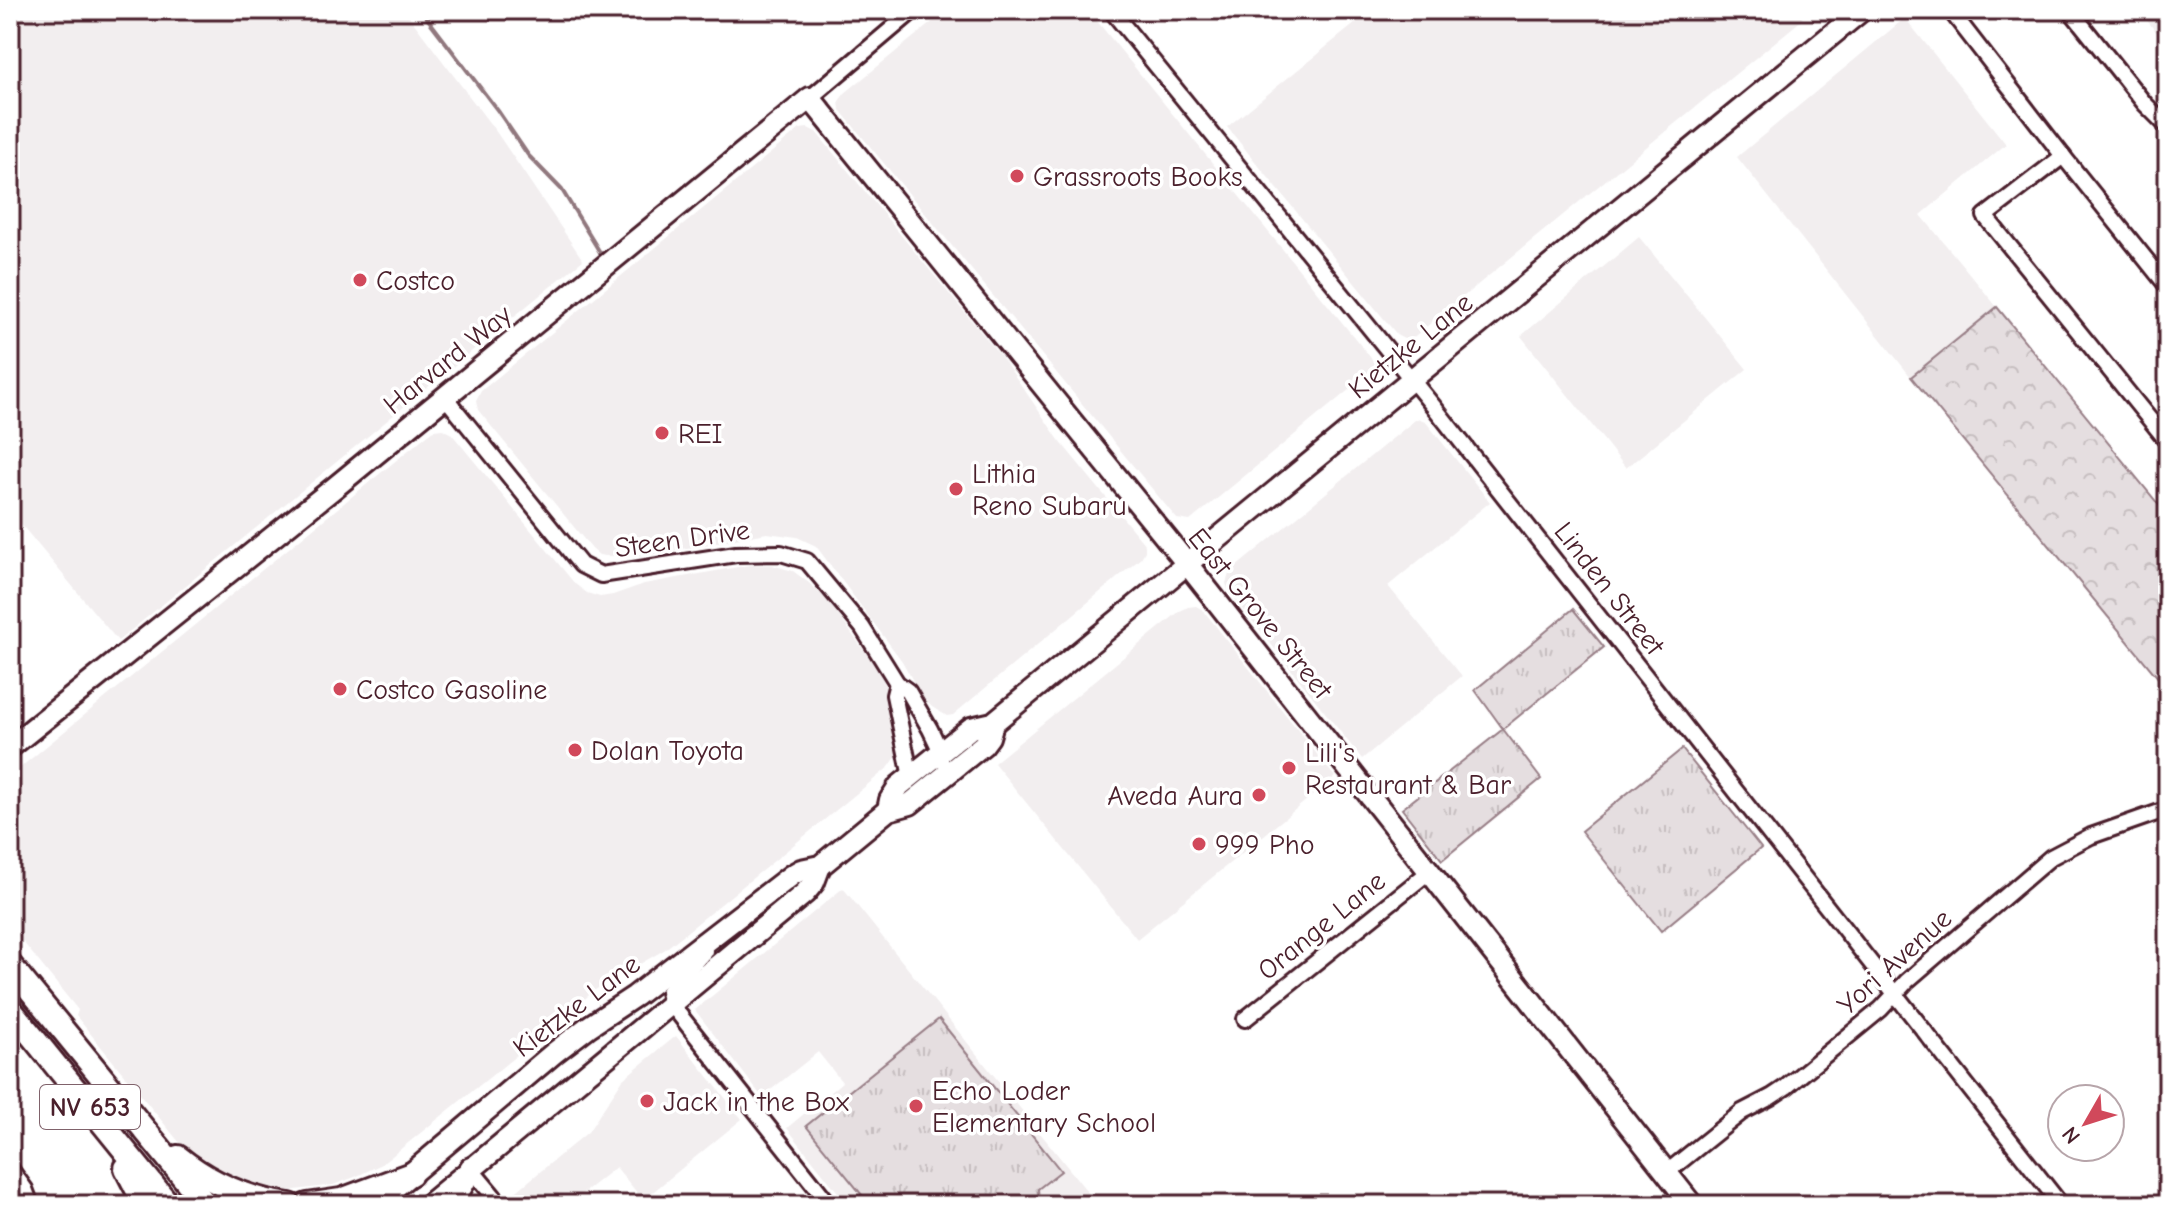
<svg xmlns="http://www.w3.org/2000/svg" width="2178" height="1215" viewBox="0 0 2178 1215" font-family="'Comic Neue',sans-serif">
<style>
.built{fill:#f2eeef}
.grass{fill:url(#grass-tufts);stroke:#987e86;stroke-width:2}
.park{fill:url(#park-crowns);stroke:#987e86;stroke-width:2}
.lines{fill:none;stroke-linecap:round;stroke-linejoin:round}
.stream{stroke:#91787e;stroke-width:4}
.street-casing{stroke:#4a1f2b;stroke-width:20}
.secondary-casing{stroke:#4a1f2b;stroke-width:26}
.primary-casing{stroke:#4a1f2b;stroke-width:28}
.street{stroke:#fff;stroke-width:14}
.secondary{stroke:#fff;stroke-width:20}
.primary{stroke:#fff;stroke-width:22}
.poi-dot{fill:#d1495b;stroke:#fff;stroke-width:3}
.labels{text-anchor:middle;stroke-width:7;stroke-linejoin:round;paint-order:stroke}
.shield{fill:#fff;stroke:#80626b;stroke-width:2}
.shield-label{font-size:26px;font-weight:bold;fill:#4a1f2b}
.poi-label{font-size:28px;fill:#4a1f2b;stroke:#fff;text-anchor:start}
.street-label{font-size:28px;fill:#4a1f2b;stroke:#fff}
</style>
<defs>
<pattern id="grass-tufts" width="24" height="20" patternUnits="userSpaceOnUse" patternTransform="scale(2)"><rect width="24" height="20" fill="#e5dee0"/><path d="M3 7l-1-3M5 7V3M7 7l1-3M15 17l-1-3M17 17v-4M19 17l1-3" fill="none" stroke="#c6bec0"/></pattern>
<pattern id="park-crowns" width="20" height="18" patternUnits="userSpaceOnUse" patternTransform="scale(2)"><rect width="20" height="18" fill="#e5dee0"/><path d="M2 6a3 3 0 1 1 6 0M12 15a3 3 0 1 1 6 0" fill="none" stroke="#c6bec0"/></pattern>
</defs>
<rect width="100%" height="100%" fill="#fff"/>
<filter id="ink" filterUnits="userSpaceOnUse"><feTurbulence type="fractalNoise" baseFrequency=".0125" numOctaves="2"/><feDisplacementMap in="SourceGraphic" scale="16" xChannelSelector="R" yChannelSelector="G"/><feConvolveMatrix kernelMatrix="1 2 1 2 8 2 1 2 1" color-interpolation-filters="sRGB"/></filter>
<g filter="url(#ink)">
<g class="built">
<path d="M 10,10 L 404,10 L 497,133 L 583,260 L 118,641 L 10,511 Z"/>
<path d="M 947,10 L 1088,10 L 1375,363 L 1373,370 L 1190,521 L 1177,519 L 840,110 L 839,101 L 845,93 Z"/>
<path d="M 1372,10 L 1795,10 L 1803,19 L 1415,336 L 1406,340 L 1398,336 L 1227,127 Z"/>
<path d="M 2138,10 L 2168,10 L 2168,46 L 2144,17 Z"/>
<path d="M 1905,18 L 2006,144 L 1921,215 L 1997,307 L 1911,377 L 1737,157 Z"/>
<path d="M 808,128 L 816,132 L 1003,359 L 1059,440 L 1145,545 L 1145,551 L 1141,558 L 953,715 L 947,716 L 932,707 L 922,697 L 902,661 L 816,546 L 797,537 L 767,533 L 650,555 L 606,556 L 599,555 L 592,549 L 478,410 L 476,401 L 481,391 L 800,129 Z"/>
<path d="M 1639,237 L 1747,369 L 1626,468 L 1521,336 Z"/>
<path d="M 1420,419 L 1425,421 L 1490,502 L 1388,586 L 1462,676 L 1362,759 L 1228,590 L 1226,583 L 1229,574 L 1236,567 L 1415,420 Z"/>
<path d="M 443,429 L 451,433 L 575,584 L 587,593 L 600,597 L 613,595 L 644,584 L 749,565 L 772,565 L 793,571 L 809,583 L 828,601 L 879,671 L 887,690 L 898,747 L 896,757 L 889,767 L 683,935 L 664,950 L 595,990 L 558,1022 L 382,1164 L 355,1177 L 333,1185 L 288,1191 L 257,1189 L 233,1180 L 200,1161 L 184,1148 L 76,1016 L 78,1010 L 10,926 L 10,776 L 426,436 L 434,430 Z"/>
<path d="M 1196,606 L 1203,610 L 1335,777 L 1137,939 L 994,763 L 1180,611 L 1188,607 Z"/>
<path d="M 843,888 L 1098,1205 L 848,1205 L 787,1128 L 842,1082 L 818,1052 L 762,1097 L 695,1010 Z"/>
<path d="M 676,1036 L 742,1119 L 643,1200 L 616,1167 L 568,1205 L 519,1205 L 512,1195 L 588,1132 L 623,1079 Z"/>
</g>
<g class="grass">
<path d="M 1573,609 L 1604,647 L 1503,729 L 1541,779 L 1442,860 L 1402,809 L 1503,729 L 1475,690 Z"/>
<path d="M 1682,749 L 1761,848 L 1661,931 L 1581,831 Z"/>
<path d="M 939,1019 L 1061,1171 L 1038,1189 L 1039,1200 L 1043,1205 L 870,1205 L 806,1126 Z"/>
</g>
<path class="park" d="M 1997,307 L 2168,516 L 2168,690 L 1911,377 Z"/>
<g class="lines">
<path class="stream" d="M 421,10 L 498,111 L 528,155 L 562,190 L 604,259"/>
<g class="street-casing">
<g id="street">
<path d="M 1111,10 L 1434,407 L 2061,1205"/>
<path d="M 1950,10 L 2063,156 L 2168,287"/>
<path d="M 2070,10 L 2145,104 L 2168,127"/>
<path d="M 810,98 L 914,10"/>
<path d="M 2063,156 L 1985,216 L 2168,442"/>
<path d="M 445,397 L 581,565 L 601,575 L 736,554 L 781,553 L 807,561 L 862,627 L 897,683 L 908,691 L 930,729 L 941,752 L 941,761"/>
<path d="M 897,683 L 894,695 L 911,777"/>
<path d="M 705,951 L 668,992 L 671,1004 L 830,1205"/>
<path d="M 1245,1019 L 1430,871"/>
<path d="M 10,1168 L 25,1189 L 31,1205"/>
<path d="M 471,1169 L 501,1205"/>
<path d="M 1666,1173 L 1742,1112 L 1771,1097 L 1786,1087 L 1881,1009 L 1907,981 L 2051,857 L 2091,836 L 2168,809"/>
</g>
</g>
<g class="secondary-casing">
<g id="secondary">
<path d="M 10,747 L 334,488 L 810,98 L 1188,565 L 1692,1205"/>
<path d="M 888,810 L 890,800 L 899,786 L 971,728 L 993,723 L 1862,10"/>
<path d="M 374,1205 L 554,1053 L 588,1027 L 635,996 L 792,875 L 801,870 L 820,866 L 888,810 L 910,804 L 983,745 L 989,737 L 993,723"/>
<path d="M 428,1205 L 805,893 L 814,882 L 820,866"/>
</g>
</g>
<g class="primary-casing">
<g id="primary">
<path d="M 10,965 L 206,1205"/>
<path d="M 10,1009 L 169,1205"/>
<path d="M 178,1157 C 211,1184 247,1199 290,1205"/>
<path d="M 126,1168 L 145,1205"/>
<path d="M 307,1205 L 341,1200 L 411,1174"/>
<path d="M 450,1205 L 471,1169"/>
</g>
</g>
<use href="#street" class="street"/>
<use href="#secondary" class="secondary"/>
<use href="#primary" class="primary"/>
</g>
</g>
<g class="poi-dot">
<circle cx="1017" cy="176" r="8"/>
<circle cx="360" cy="280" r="8"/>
<circle cx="662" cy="433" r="8"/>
<circle cx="956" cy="489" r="8"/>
<circle cx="340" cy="689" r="8"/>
<circle cx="575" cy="750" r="8"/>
<circle cx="1289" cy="768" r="8"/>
<circle cx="1259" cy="795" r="8"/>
<circle cx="1199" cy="844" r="8"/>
<circle cx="647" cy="1101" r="8"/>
<circle cx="916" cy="1106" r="8"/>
</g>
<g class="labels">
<rect class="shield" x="40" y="1085" width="100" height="44" rx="6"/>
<g class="shield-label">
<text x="90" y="1116">NV 653</text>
</g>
<g class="poi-label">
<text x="1033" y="186">Grassroots Books</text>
<text x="376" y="290">Costco</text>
<text x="678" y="443">REI</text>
<text x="972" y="483">Lithia<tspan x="972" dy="32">Reno Subaru</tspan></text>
<text x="356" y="699">Costco Gasoline</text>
<text x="591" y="760">Dolan Toyota</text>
<text x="1305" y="762">Lili's<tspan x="1305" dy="32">Restaurant &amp; Bar</tspan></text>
<text x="1243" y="805" text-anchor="end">Aveda Aura</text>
<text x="1215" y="854">999 Pho</text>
<text x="932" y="1100">Echo Loder<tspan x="932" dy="32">Elementary School</tspan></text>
<text x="663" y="1111">Jack in the Box</text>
</g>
<g class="street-label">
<text transform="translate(1410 345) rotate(-39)" y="10">Kietzke Lane</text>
<text transform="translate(447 359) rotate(-39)" y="10">Harvard Way</text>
<text transform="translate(682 538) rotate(-8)" y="10">Steen Drive</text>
<text transform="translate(1610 588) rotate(52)" y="10">Linden Street</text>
<text transform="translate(1261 613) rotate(51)" y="10">East Grove Street</text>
<text transform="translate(1321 925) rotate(-39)" y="10">Orange Lane</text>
<text transform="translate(1894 961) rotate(-42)" y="10">Yori Avenue</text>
<text transform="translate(576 1005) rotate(-37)" y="10">Kietzke Lane</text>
</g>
</g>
<rect width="2178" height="1215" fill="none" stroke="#fff" stroke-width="40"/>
<rect x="20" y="20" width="2138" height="1175" fill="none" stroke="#4a1f2b" stroke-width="3" filter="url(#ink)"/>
<g transform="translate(2086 1123) rotate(231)"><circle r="38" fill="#ffffff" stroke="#b7a5aa" stroke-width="2"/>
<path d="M0-6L14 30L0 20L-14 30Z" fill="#d1495b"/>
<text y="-12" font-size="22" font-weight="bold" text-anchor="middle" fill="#4a1f2b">N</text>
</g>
</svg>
